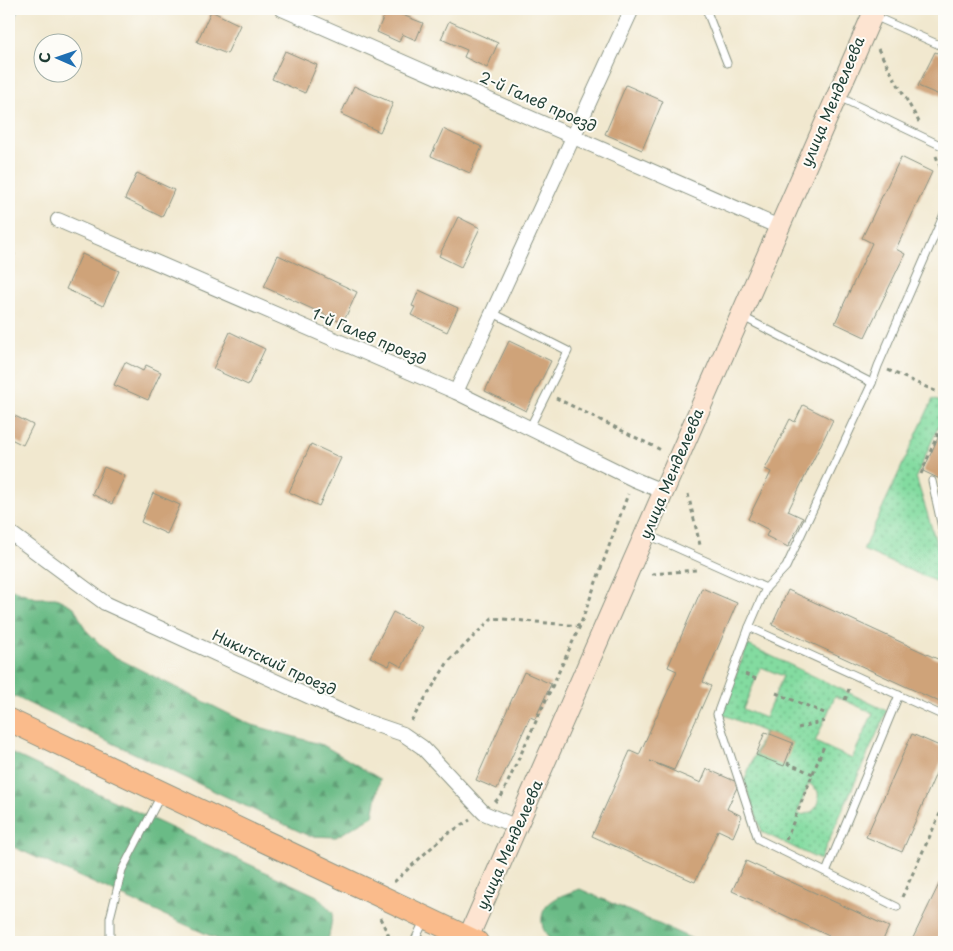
<svg xmlns="http://www.w3.org/2000/svg" width="953" height="951" viewBox="0 0 953 951" font-family="'Playpen Sans',sans-serif">
<style>
.grass{fill:url(#grass-dots);stroke:#518c6a;fill-rule:evenodd}
.forest{fill:url(#forest-firs);stroke:#447c5d}
.lines{fill:none;stroke-linecap:round;stroke-linejoin:round}
.stream{stroke:#50abce;stroke-width:5.5}
.building{fill:#cfa379}
.lane-casing{stroke:#889282;stroke-width:9}
.street-casing{stroke:#889282;stroke-width:16}
.secondary-casing{stroke:#889282;stroke-width:22}
.primary-casing{stroke:#889282;stroke-width:24}
.path{stroke:#889282;stroke-width:3;stroke-dasharray:4 4;stroke-linecap:butt}
.lane{stroke:#fff;stroke-width:7}
.street{stroke:#fff;stroke-width:14}
.secondary{stroke:#fde4d1;stroke-width:20}
.primary{stroke:#fabb8b;stroke-width:22}
.labels{text-anchor:middle;stroke-width:4;stroke-linejoin:round;paint-order:stroke}
.street-label{font-size:15px;fill:#1f3d34;stroke:#fdfcf7}
</style>
<defs>
<pattern id="grass-dots" width="8" height="8" patternUnits="userSpaceOnUse" patternTransform="scale(1.25)"><rect width="8" height="8" fill="#83dba0"/><path d="M2 2h.1M6 6h.1" fill="none" stroke="#6bb383" stroke-width="1.8" stroke-linecap="round"/></pattern>
<pattern id="forest-firs" width="22" height="20" patternUnits="userSpaceOnUse" patternTransform="scale(1.25)"><rect width="22" height="20" fill="#6abb86"/><path d="M5 1l3.5 6h-7zM16 11l3.5 6h-7z" fill="#57996e"/></pattern>
</defs>
<rect width="100%" height="100%" fill="#fdfcf7"/>
<filter id="ink" filterUnits="userSpaceOnUse"><feTurbulence type="fractalNoise" baseFrequency=".02" numOctaves="2"/><feDisplacementMap in="SourceGraphic" scale="10" xChannelSelector="R" yChannelSelector="G"/><feConvolveMatrix kernelMatrix="1 2 1 2 8 2 1 2 1" color-interpolation-filters="sRGB"/></filter>
<filter id="wash" filterUnits="userSpaceOnUse"><feTurbulence type="fractalNoise" baseFrequency=".0096" numOctaves="4" result="noise"/><feDisplacementMap in="SourceGraphic" scale="20" xChannelSelector="R" yChannelSelector="G"/><feGaussianBlur stdDeviation="1.12" result="paint"/><feColorMatrix in="noise" values="0 0 0 0 0 0 0 0 0 0 0 0 0 0 0 0 0 1.4 0 .05"/><feComposite in="paint" operator="in"/></filter>
<g filter="url(#wash)">
<rect width="100%" height="100%" fill="#f1e8cf"/>
<g class="grass">
<path d="M 933,399 L 944,404 L 944,414 L 916,477 L 943,565 L 937,582 L 863,550 Z"/>
<path d="M 748,645 L 887,711 L 820,860 L 762,832 L 744,781 L 764,732 L 720,713 ZM 761,667 L 783,676 L 765,718 L 743,709 ZM 835,696 L 873,713 L 852,759 L 815,742 ZM 765,732 L 793,743 L 756,755 ZM 809,783 L 818,791 L 819,802 C 815,812 807,816 797,814 Z"/>
</g>
<g class="forest">
<path d="M 9,588 L 36,598 L 56,598 L 74,607 L 85,629 L 111,655 L 249,724 L 323,745 L 380,779 L 373,816 L 336,837 L 309,836 L 9,694 Z"/>
<path d="M 9,752 L 317,896 L 333,913 L 329,936 L 325,942 L 224,942 L 9,845 Z"/>
<path d="M 580,889 L 699,942 L 551,942 C 549,938 545,933 543,928 C 536,902 562,895 580,889 Z"/>
</g>
<g class="lines">
<path class="stream" d="M 9,28 L 16,9"/>
</g>
<g id="blocks">
<g class="building">
<path d="M 387,9 L 423,23 L 416,40 L 402,34 L 399,42 L 377,32 Z"/>
<path d="M 211,11 L 240,25 L 227,54 L 197,42 Z"/>
<path d="M 449,21 L 498,43 L 487,68 L 464,57 L 467,50 L 441,39 Z"/>
<path d="M 285,51 L 317,65 L 305,93 L 272,79 Z"/>
<path d="M 935,52 L 944,56 L 944,97 L 918,86 Z"/>
<path d="M 626,85 L 663,101 L 642,150 L 605,134 Z"/>
<path d="M 354,86 L 393,103 L 380,132 L 341,114 Z"/>
<path d="M 443,129 L 482,147 L 470,173 L 431,156 Z"/>
<path d="M 901,157 L 932,172 L 896,249 L 905,254 L 865,337 L 835,323 L 872,243 L 862,238 Z"/>
<path d="M 137,173 L 174,190 L 162,217 L 125,199 Z"/>
<path d="M 458,217 L 480,228 L 461,267 L 439,256 Z"/>
<path d="M 9,251 L 15,254 L 9,268 Z"/>
<path d="M 82,254 L 119,271 L 103,306 L 66,289 Z"/>
<path d="M 278,255 L 357,292 L 343,323 L 264,287 Z"/>
<path d="M 419,290 L 458,308 L 447,332 L 411,315 L 415,307 L 412,306 Z"/>
<path d="M 230,332 L 265,349 L 248,385 L 213,369 Z"/>
<path d="M 509,341 L 551,361 L 526,411 L 485,391 Z"/>
<path d="M 125,362 L 143,371 L 146,365 L 161,372 L 148,400 L 114,385 Z"/>
<path d="M 803,405 L 833,420 L 788,511 L 803,518 L 788,547 L 766,536 L 769,530 L 748,519 L 771,472 L 765,469 L 790,419 L 795,422 Z"/>
<path d="M 9,413 L 33,425 L 23,445 L 9,438 Z"/>
<path d="M 942,429 L 944,430 L 944,481 L 923,471 Z"/>
<path d="M 311,444 L 341,458 L 319,506 L 289,492 Z"/>
<path d="M 104,467 L 125,476 L 112,504 L 92,494 Z"/>
<path d="M 153,493 L 180,505 L 167,534 L 141,522 Z"/>
<path d="M 702,588 L 737,603 L 703,682 L 711,686 L 674,770 L 650,761 L 701,783 L 707,769 L 739,783 L 727,809 L 742,816 L 733,837 L 718,830 L 695,882 L 592,836 L 630,751 L 639,755 L 677,671 L 668,667 Z"/>
<path d="M 788,590 L 944,662 L 944,704 L 772,625 Z"/>
<path d="M 393,612 L 422,627 L 402,667 L 391,661 L 389,666 L 370,657 Z"/>
<path d="M 524,672 L 551,684 L 535,719 L 530,717 L 497,789 L 476,780 Z"/>
<path d="M 765,732 L 793,743 L 784,766 L 756,755 Z"/>
<path d="M 912,734 L 944,748 L 944,755 L 902,852 L 866,837 Z"/>
<path d="M 746,861 L 889,927 L 882,942 L 842,942 L 732,891 Z"/>
<path d="M 944,874 L 944,925 L 936,942 L 911,942 Z"/>
</g>
</g>
</g>
<g filter="url(#ink)">
<use href="#blocks" fill-opacity="0" stroke="#889282" stroke-width="1"/>
<g class="lines">
<g class="lane-casing">
<g id="lane">
<path d="M 706,9 L 727,63"/>
<path d="M 874,16 L 944,47"/>
<path d="M 839,97 L 944,147"/>
<path d="M 493,313 L 568,351 L 530,427"/>
<path d="M 741,316 L 872,383"/>
<path d="M 932,481 L 944,537"/>
<path d="M 646,534 L 766,588 L 749,627 L 944,716"/>
<path d="M 766,588 L 786,567 L 872,383 L 878,366 L 944,214"/>
<path d="M 749,627 L 717,714 L 758,839 L 897,907"/>
<path d="M 826,872 L 899,695"/>
<path d="M 110,942 L 110,918 L 122,870 L 161,795"/>
<path d="M 414,942 L 424,921"/>
</g>
</g>
<g class="street-casing">
<g id="street">
<path d="M 282,9 L 779,227"/>
<path d="M 58,220 L 456,392 L 633,479 L 664,492"/>
<path d="M 456,392 L 632,9"/>
<path d="M 9,532 L 105,603 L 356,718 L 403,734 L 422,747 L 484,813 L 517,827"/>
</g>
</g>
<g class="secondary-casing">
<path id="secondary" d="M 468,938 L 875,9"/>
</g>
<g class="primary-casing">
<path id="primary" d="M 9,720 L 477,942"/>
</g>
<g class="path">
<path d="M 878,49 L 919,122"/>
<path d="M 936,156 L 944,177"/>
<path d="M 888,370 L 944,395"/>
<path d="M 556,398 L 663,451"/>
<path d="M 921,474 L 944,419"/>
<path d="M 688,494 L 700,545"/>
<path d="M 652,574 L 696,570"/>
<path d="M 745,674 L 756,679"/>
<path d="M 776,693 L 827,714"/>
<path d="M 845,700 L 849,689"/>
<path d="M 411,721 L 448,662 L 492,618 L 580,626"/>
<path d="M 798,728 L 824,721"/>
<path d="M 787,763 L 813,774"/>
<path d="M 495,802 L 502,795 L 580,626 L 628,494"/>
<path d="M 786,840 L 824,746"/>
<path d="M 394,882 L 444,836 L 470,820"/>
<path d="M 902,897 L 944,805"/>
<path d="M 380,918 L 392,942"/>
</g>
<use href="#lane" class="lane"/>
<use href="#street" class="street"/>
<use href="#secondary" class="secondary"/>
<use href="#primary" class="primary"/>
</g>
</g>
<g class="labels">
<g class="street-label">
<text transform="translate(538 102) rotate(24)" y="5">2-й Галев проезд</text>
<text transform="translate(833 102) rotate(-67)" y="5">улица Менделеева</text>
<text transform="translate(369 337) rotate(23)" y="5">1-й Галев проезд</text>
<text transform="translate(672 474) rotate(-67)" y="5">улица Менделеева</text>
<text transform="translate(274 663) rotate(25)" y="5">Никитский проезд</text>
<text transform="translate(510 845) rotate(-66)" y="5">улица Менделеева</text>
</g>
</g>
<rect width="953" height="951" fill="none" stroke="#fdfcf7" stroke-width="30"/>
<g transform="translate(58 58) rotate(272)"><circle r="24" fill="#fdfcf7" stroke="#a4b0a9"/>
<path d="M0-4L9 19L0 12L-9 19Z" fill="#1f6fb2"/>
<text y="-8" font-size="14" font-weight="bold" text-anchor="middle" fill="#1f3d34">С</text>
</g>
</svg>
